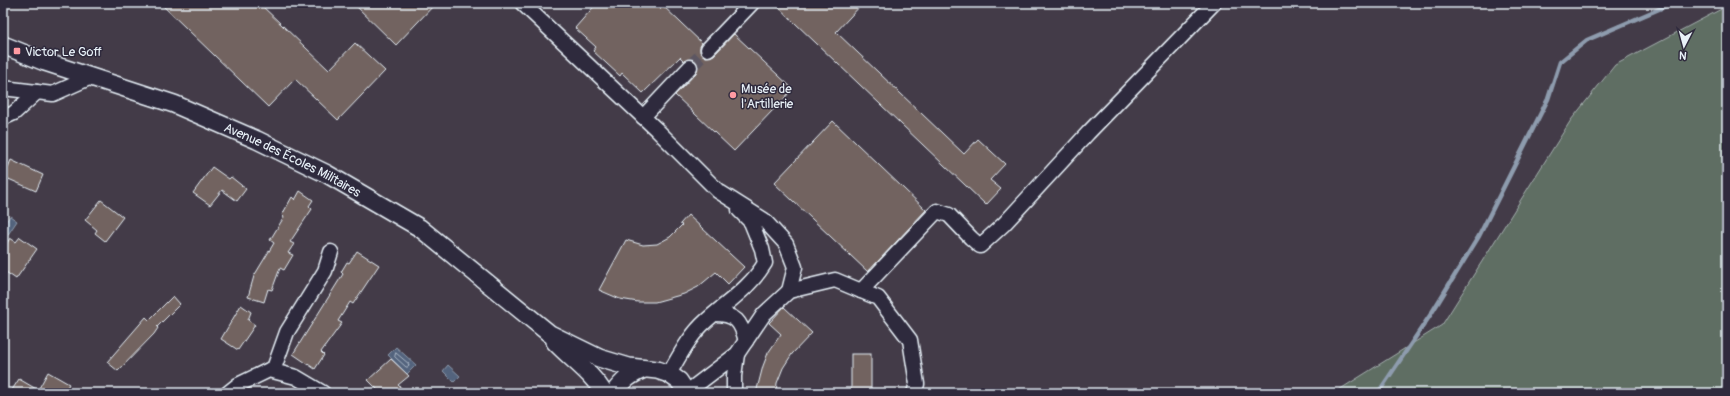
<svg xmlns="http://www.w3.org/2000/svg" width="1730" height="396" viewBox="0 0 1730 396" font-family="Pangolin,sans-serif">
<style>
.green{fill:#5f6e64;stroke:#a4b0ae}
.water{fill:#52637d;stroke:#8e9cae}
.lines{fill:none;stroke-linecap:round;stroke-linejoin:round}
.shore{stroke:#acb8c7;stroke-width:1}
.stream{stroke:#8e9cae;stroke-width:4.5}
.building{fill:#726460;stroke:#e8f1f8}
.minor-tunnel{stroke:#5c5662;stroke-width:14;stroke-dasharray:14 7;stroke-linecap:butt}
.minor-casing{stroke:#e8f1f8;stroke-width:17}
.tertiary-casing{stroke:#e8f1f8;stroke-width:20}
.minor{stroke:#2f2a3d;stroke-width:14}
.tertiary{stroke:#2f2a3d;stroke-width:17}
.poi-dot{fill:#ff9aa2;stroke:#2f2a3d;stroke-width:1.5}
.labels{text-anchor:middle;stroke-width:3;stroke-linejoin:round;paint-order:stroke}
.poi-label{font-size:13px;fill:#e8f1f8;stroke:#2f2a3d;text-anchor:start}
.street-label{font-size:13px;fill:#e8f1f8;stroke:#2f2a3d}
</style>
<rect width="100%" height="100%" fill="#433b48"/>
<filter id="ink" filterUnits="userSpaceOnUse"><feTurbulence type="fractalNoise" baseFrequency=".025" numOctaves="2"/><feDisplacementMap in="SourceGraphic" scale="8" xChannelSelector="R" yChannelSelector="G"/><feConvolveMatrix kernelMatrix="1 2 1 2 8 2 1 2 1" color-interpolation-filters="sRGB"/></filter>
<g filter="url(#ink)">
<path class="green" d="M 1727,6 L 1727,393 L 1334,393 L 1442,325 L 1571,120 L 1615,65 Z"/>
<g class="water">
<path d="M 10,216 L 17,221 L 7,236 L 3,236 L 3,226 Z"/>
<path d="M 396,347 L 416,365 L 407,374 L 388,355 Z"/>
<path d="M 448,365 L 460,376 L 454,382 L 443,371 Z"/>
</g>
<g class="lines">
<path class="shore" d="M 396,353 L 409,364 L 408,367 L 406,367 L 395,357 Z"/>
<path class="stream" d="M 1378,393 L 1431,314 L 1479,236 L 1548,99 L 1560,62 L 1587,40 L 1673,3"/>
</g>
<g class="building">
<path d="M 160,3 L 259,3 L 329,70 L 355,43 L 385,71 L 338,120 L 295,79 L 268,107 Z"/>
<path d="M 353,3 L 436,3 L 396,45 Z"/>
<path d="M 597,3 L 660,3 L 702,43 L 700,47 L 700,52 L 706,57 L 714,55 L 734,34 L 793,89 L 734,151 L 675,95 L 696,73 L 698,65 L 696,61 L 688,59 L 684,61 L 680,57 L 643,93 L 622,73 L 620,76 L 593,51 L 596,47 L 575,28 Z"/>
<path d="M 774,3 L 863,3 L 836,32 L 964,154 L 978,139 L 1005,164 L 990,180 L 1001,189 L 986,205 Z"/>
<path d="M 833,121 L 926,210 L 868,272 L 774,183 Z"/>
<path d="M 11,160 L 43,175 L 36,191 L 4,177 Z"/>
<path d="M 212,167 L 229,179 L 231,177 L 246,189 L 237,201 L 222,190 L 210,205 L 193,193 Z"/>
<path d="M 300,191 L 313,200 L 309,206 L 312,209 L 290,242 L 294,244 L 288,253 L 293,255 L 284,270 L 280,268 L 272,290 L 268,289 L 264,302 L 248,297 L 254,276 L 274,243 L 270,240 L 284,217 L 282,215 L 292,197 L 295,200 Z"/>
<path d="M 101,200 L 123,217 L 105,241 L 95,233 L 97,230 L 85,220 Z"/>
<path d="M 688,215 L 744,267 L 728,284 L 716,272 L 698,287 L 684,294 L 655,302 L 638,302 L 620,299 L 599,290 L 626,240 L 643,245 L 657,244 L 670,237 L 682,225 L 680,224 Z"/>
<path d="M 20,237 L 37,249 L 16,279 L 3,270 L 3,250 L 10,238 L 16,242 Z"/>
<path d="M 357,251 L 379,265 L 353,304 L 350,302 L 338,321 L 342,323 L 321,352 L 324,355 L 315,369 L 293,354 L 343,274 L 341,272 L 347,262 L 349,263 Z"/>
<path d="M 173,296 L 180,304 L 157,327 L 158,328 L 154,334 L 118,371 L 107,362 L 146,317 L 149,320 Z"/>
<path d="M 241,305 L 251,312 L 248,320 L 255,325 L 238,350 L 221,339 Z"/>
<path d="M 784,307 L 812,333 L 792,354 L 783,368 L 777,383 L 776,393 L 756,393 L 763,366 L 768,353 L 781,334 L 769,323 Z"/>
<rect x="851" y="354" width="20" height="39"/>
<path d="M 391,359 L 409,376 L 398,385 L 407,393 L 381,393 L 368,380 Z"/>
<path d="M 48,372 L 69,384 L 64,393 L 10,393 L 19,379 L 38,390 Z"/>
</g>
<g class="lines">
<path class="minor-tunnel" d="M 690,67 L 708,49"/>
<g class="minor-casing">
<g id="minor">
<path d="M 522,3 L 656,129 L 718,191 L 764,220 L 786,244 L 795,267 L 789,291"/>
<path d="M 708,49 L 752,3"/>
<path d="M 3,88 L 53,94 L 91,77"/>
<path d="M 643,117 L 690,67"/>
<path d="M 3,118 L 14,113 L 37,92"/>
<path d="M 861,291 L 937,211 L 949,215 L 971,238 L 980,246 L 1004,224 L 1088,133 L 1214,3"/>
<path d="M 715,314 C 736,314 741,322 746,341"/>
<path d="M 273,371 L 287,332 L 325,271 L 331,252"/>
<path d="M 669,374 C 680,355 690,335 706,321 C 727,302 750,288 765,263 L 762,249 L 751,222 L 739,210"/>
<path d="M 687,392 L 737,354 L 764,314 L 789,291 L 835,280 L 878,298 L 910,340 L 917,384 L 914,393"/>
<path d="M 228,393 L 238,385 L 269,370 L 296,377 L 323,393"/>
<path d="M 734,393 L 734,376 L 737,354"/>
</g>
</g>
<g class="tertiary-casing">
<g id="tertiary">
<path id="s1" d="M 3,45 L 45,62 L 174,104 L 257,140 L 327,174 L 420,228 L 550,334 L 599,358 L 629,367 L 657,370 L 669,374 L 679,381 L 687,393"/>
<path d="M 555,342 C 572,360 591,372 604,393"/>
<path d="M 614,393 C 622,381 630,375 644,369"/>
</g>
</g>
<use href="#minor" class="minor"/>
<use href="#tertiary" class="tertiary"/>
</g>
</g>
<g class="poi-dot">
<rect x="13" y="47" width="8" height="8" rx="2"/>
<circle cx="733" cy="95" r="4"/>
</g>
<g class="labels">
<g class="poi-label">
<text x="25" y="56">Victor Le Goff</text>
<text x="741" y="93">Musée de<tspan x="741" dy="15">l'Artillerie</tspan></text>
</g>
<g class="street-label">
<text dy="5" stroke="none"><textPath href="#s1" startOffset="312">Avenue des Écoles Militaires</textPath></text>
</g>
</g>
<rect width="1730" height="396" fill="none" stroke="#2f2a3d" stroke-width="16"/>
<rect x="8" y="8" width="1714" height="380" fill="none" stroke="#e8f1f8" stroke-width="1.5" filter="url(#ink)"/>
<g transform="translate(1684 46) rotate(186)" stroke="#2f2a3d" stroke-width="3" paint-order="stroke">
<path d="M0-3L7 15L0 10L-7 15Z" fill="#e8f1f8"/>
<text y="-6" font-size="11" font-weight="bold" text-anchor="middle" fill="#e8f1f8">N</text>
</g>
</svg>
